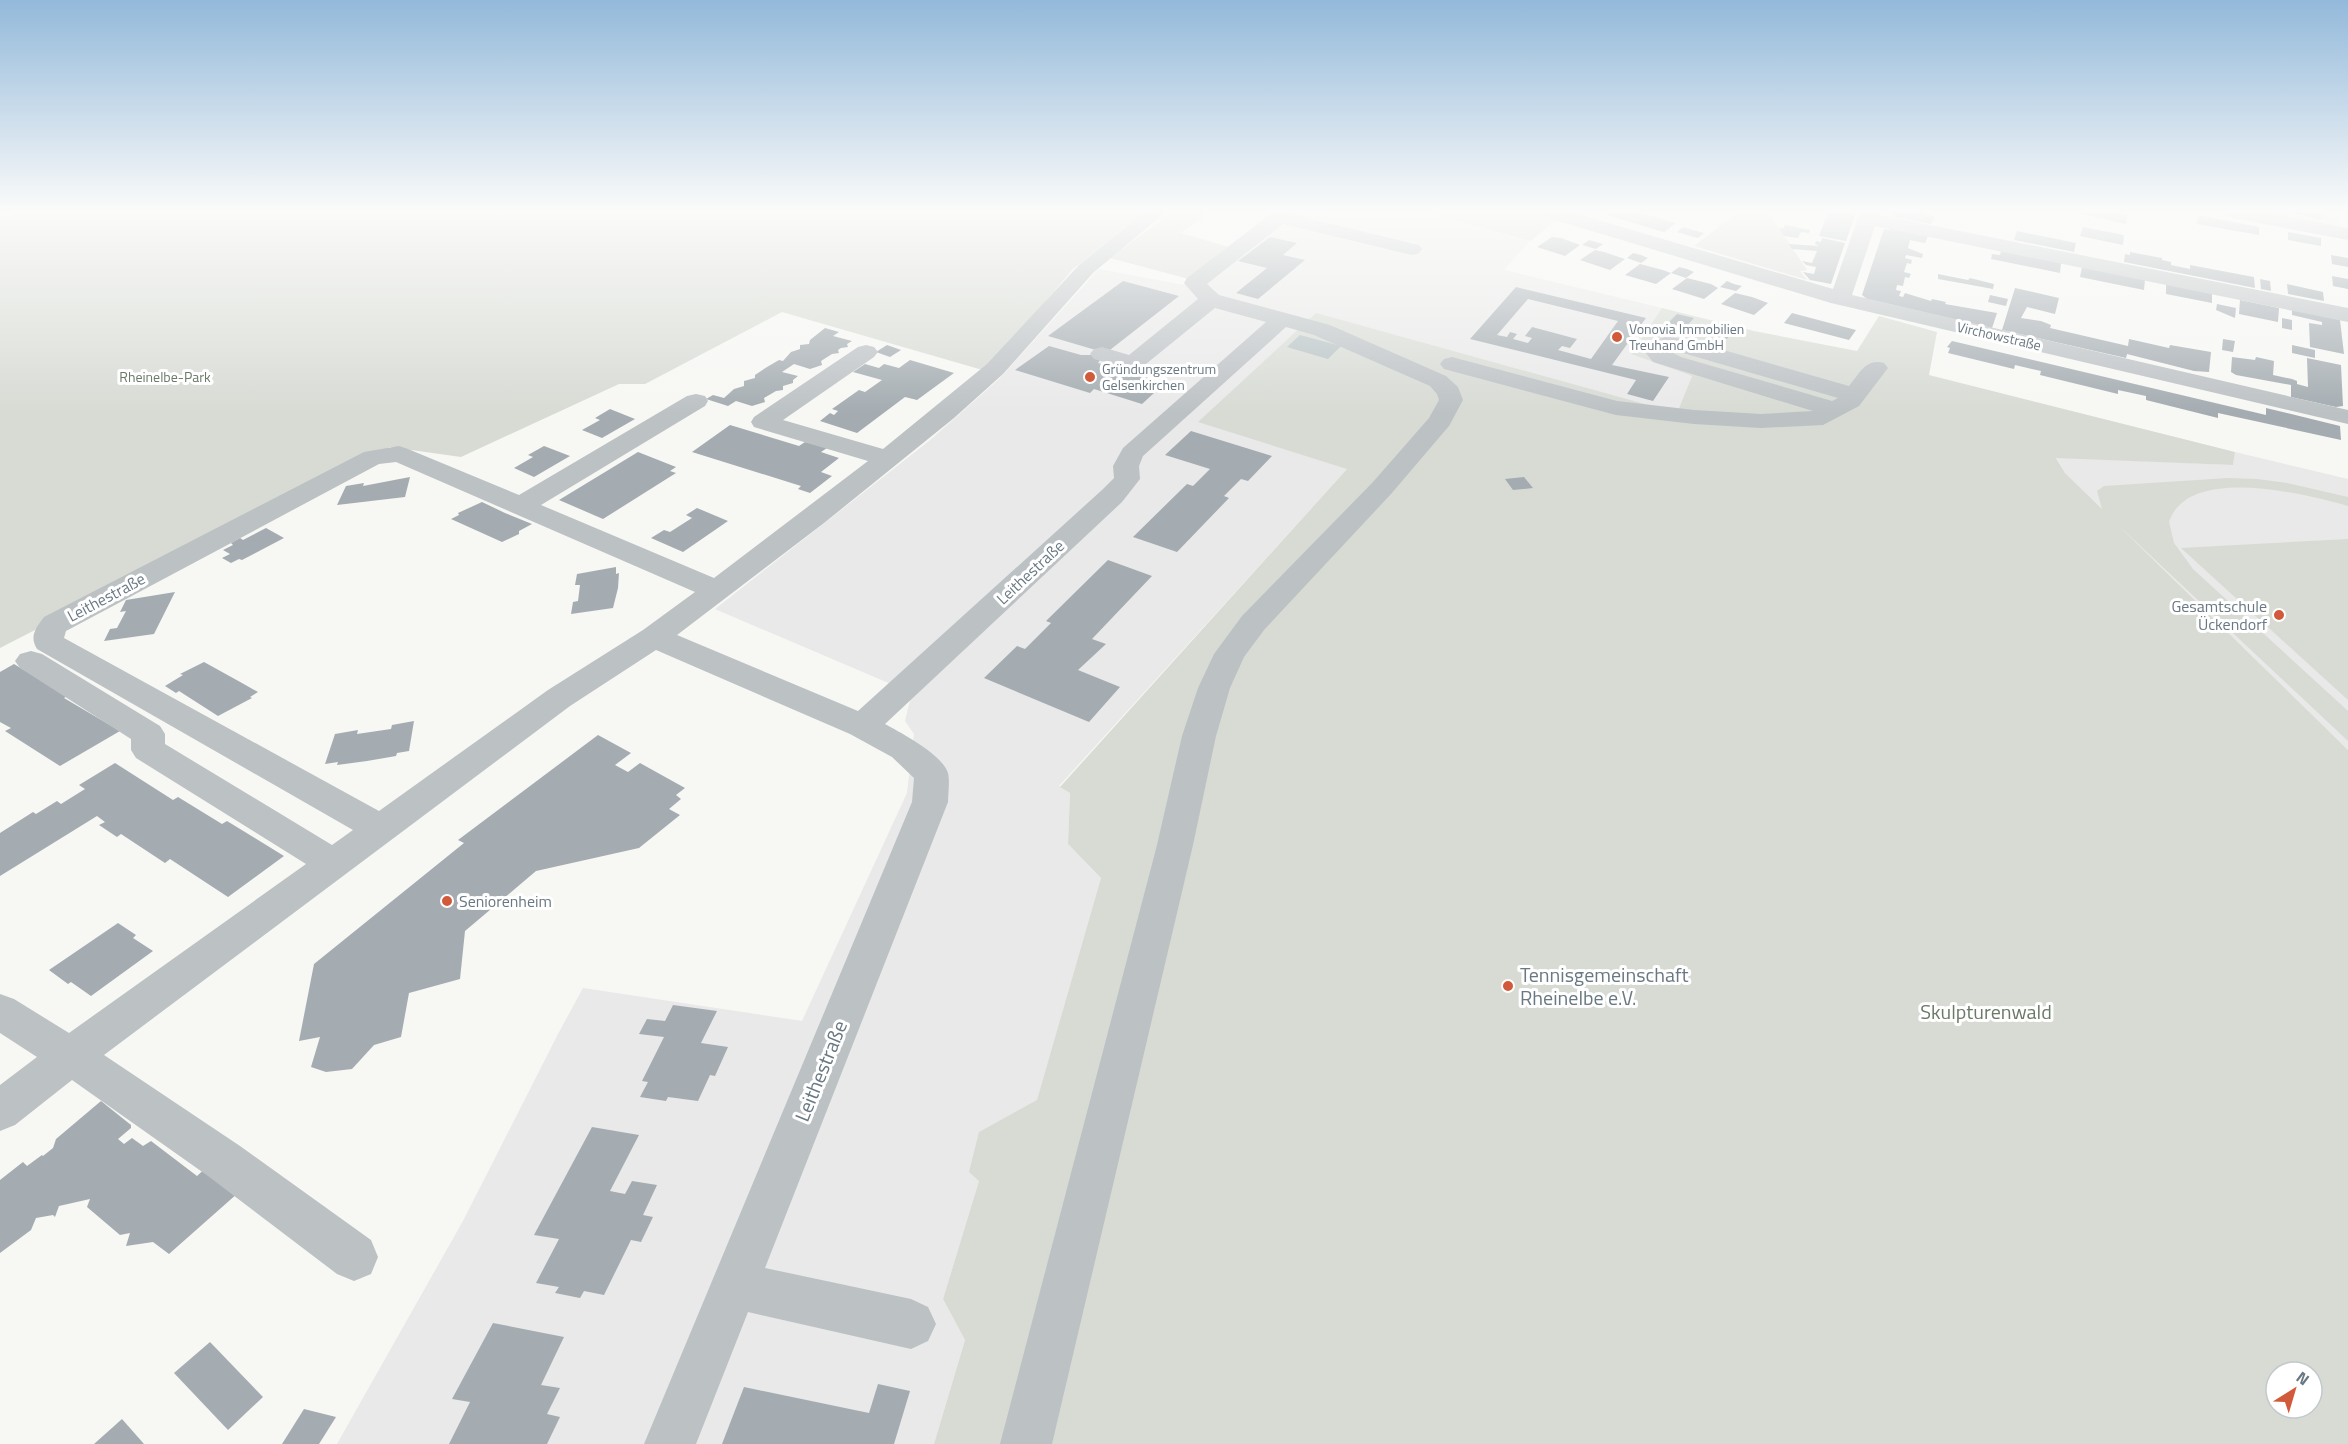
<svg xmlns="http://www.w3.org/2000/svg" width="2348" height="1444" viewBox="0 0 2348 1444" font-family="'Titillium Web',sans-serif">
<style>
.built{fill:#e8e9e8}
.green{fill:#d7dbd4;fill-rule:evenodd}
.water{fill:#b5c1c4}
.building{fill:#a4acb1;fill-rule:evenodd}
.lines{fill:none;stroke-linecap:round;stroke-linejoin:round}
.minor{fill:#bcc1c4;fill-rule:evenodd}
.poi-dot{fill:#d15a3a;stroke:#fff;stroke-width:2}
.labels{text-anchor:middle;stroke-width:6;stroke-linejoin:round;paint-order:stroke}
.far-poi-label{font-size:14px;fill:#697882;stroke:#fff;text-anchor:start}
.far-street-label{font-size:14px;fill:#697882;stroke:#fff}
.far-park-label{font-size:14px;fill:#6b7a67;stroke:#fff}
.street-label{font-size:16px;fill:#697882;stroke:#fff}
.poi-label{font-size:16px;fill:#697882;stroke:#fff;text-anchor:end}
.near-poi-label{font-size:20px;fill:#697882;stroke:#fff;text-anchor:start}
.near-park-label{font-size:20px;fill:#6b7a67;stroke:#fff}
.near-street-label{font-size:20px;fill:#697882;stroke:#fff}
</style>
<rect width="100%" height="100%" fill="#f7f7f4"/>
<g class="built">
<path d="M 1272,212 L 1424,212 L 1530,241 L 1504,270 L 1662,308 L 1631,354 L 1692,376 L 1677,413 L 1198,421 L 1348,468 L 1059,786 L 1070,793 L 1068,844 L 1101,878 L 1037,1101 L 979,1132 L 979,1181 L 943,1299 L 965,1340 L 934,1444 L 337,1444 L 463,1221 L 557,1036 L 583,988 L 802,1021 L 907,793 L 914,734 L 905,721 L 912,693 L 715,609 L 929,441 L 998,380 L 1099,269 L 1184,285 Z"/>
<path d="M 2263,212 L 2338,212 L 2340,226 Z"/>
<path d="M 2235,452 L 2348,479 L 2348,750 L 2065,473 L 2056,457 L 2233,465 Z"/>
</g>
<g class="green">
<path d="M 22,212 L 488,212 L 501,216 L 510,212 L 1146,212 L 1073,269 L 986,371 L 782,312 L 645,384 L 619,384 L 461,457 L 390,447 L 0,648 L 0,219 Z"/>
<path d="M 1172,212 L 1209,212 L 1181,233 L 1229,247 L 1189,279 L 1110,258 Z"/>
<path d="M 1424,212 L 1530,212 L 1555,220 L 1531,241 Z"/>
<path d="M 1732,212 L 1768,212 L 1807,270 L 1800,271 L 1807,280 L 1694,246 L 1734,215 Z"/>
<path d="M 1662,308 L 1754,331 L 1857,351 L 1879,316 L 1937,332 L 1929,375 L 2235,452 L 2233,465 L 2056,458 L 2065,473 L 2102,509 L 2097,491 L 2104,486 L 2228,478 L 2257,479 L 2287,483 L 2348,497 L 2348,506 C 2305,494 2188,464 2169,522 L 2174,543 L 2193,569 L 2348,711 L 2348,741 L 2118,525 L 2348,750 L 2348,1444 L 934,1444 L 965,1340 L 943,1299 L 979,1181 L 969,1172 L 979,1132 L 1037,1100 L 1101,878 L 1068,844 L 1070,793 L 1060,787 L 1347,469 L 1198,422 L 1316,313 L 1677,413 L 1692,376 L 1631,354 ZM 2276,1372 L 2312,1372 L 2312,1408 L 2276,1408 Z"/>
<path d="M 2348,539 L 2348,700 L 2181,548 Z"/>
</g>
<path class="water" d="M 1300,335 L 1341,346 L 1328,359 L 1287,347 Z"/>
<g class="building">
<path d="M 1611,212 L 1637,212 L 1676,223 L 1664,232 L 1606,215 Z"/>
<path d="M 1828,212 L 1856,212 L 1846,241 L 1819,236 Z"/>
<path d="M 1888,212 L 1920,212 L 1935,217 L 1931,224 L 1894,217 L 1895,215 Z"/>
<path d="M 2073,212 L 2113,212 L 2128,215 L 2126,224 Z"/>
<path d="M 2288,212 L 2317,212 L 2321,214 L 2321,220 Z"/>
<path d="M 2198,215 L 2259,227 L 2259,235 L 2197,224 Z"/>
<path d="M 1785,225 L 1810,230 L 1809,233 L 1801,232 L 1798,238 L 1784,236 L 1779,228 L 1783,229 Z"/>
<path d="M 1683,227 L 1704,233 L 1698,238 L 1677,232 Z"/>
<path d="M 2083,227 L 2124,235 L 2123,245 L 2080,236 Z"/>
<path d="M 1890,228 L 1928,236 L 1925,243 L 1910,240 L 1908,248 L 1923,254 L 1922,258 L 1906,255 L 1905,258 L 1912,260 L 1911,264 L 1907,263 L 1904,272 L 1911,274 L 1909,278 L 1905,277 L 1903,286 L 1897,285 L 1896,290 L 1901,291 L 1899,296 L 1903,297 L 1905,293 L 1931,301 L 1932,299 L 1946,302 L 1945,304 L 1997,313 L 1992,328 L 1867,299 L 1862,295 L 1884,229 L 1890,230 Z"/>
<path d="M 2017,231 L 2076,243 L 2074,252 L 2014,240 Z"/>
<path d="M 2288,232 L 2321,238 L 2321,246 L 2288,240 Z"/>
<path d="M 1270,237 L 1297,243 L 1283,255 L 1305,260 L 1258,299 L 1236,293 L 1267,268 L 1238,261 Z"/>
<path d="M 1552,237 L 1561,238 L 1580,245 L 1565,256 L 1537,247 Z"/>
<path d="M 1822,238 L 1845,243 L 1831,284 L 1810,280 L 1803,272 L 1814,274 L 1816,267 L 1806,265 L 1802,261 L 1812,263 L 1817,251 L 1792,249 L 1789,244 L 1819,246 L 1815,244 L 1816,241 L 1821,242 Z"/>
<path d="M 1589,240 L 1603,244 L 1596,249 L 1582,245 Z"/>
<path d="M 1595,250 L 1604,252 L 1625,259 L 1610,270 L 1580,260 Z"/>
<path d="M 2001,251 L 2061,263 L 2060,273 L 1991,259 L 1992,254 L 2000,255 Z"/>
<path d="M 2130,252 L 2162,258 L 2162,260 L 2171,262 L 2171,265 L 2190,269 L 2190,265 L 2254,277 L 2255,288 L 2124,262 L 2125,254 L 2130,255 Z"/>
<path d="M 1633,253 L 1641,255 L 1648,258 L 1641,263 L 1627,258 Z"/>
<path d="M 2331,255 L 2348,258 L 2348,267 L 2332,264 Z"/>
<path d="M 1640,264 L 1663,270 L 1671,273 L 1656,284 L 1625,275 Z"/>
<path d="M 1679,267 L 1687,269 L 1694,272 L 1686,278 L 1671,273 Z"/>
<path d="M 2082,267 L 2145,279 L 2144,290 L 2080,277 Z"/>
<path d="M 1938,274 L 1968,280 L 1970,278 L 1994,284 L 1993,289 L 1966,284 L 1938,279 Z"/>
<path d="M 2332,276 L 2348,279 L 2348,289 L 2333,286 Z"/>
<path d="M 1687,278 L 1711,284 L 1718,288 L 1704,299 L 1672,289 Z"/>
<path d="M 2260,279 L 2270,281 L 2271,291 L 2261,289 Z"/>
<path d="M 1123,281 L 1179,296 L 1106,353 L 1048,336 Z"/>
<path d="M 1727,281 L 1734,284 L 1742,286 L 1736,291 L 1720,287 Z"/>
<path d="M 2166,284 L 2212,293 L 2212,303 L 2166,294 Z"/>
<path d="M 2287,284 L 2323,292 L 2324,301 L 2288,294 Z"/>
<path d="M 1516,287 L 1646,318 L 1612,365 L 1669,377 L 1653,401 L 1627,394 L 1636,380 L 1470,339 ZM 1528,299 L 1618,321 L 1591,359 L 1558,350 L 1562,346 L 1570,348 L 1577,339 L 1532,327 L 1525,336 L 1532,338 L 1528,343 L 1513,339 L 1517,334 L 1510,332 L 1507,337 L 1497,335 Z"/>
<path d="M 2015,288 L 2059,298 L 2055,314 L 2027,307 L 2021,318 L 2041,321 L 2051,325 L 2050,328 L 2128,346 L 2129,339 L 2169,348 L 2170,345 L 2211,352 L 2209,372 L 2194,371 L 2127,354 L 2126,358 L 2002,330 Z"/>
<path d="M 1735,293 L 1752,297 L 1768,303 L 1754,315 L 1721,304 Z"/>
<path d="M 1990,295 L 2008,299 L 2006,306 L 1988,302 Z"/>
<path d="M 2240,300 L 2279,308 L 2278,322 L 2239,314 Z"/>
<path d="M 2217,304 L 2236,308 L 2235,318 L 2216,310 Z"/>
<path d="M 2292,309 L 2340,320 L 2344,354 L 2310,347 L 2309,323 L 2322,325 L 2322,322 L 2292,315 Z"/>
<path d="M 1792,313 L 1856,330 L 1849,340 L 1784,323 Z"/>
<path d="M 1677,314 L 1694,318 L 1685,328 L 1668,323 Z"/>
<path d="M 2282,318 L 2292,320 L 2292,330 L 2282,328 Z"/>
<path d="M 1718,325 L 1735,329 L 1727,339 L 1709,334 Z"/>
<path d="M 825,328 L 839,332 L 833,336 L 852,341 L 847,344 L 848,347 L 841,348 L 838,350 L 839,353 L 832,354 L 821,361 L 822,365 L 810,369 L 794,364 L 782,372 L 798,376 L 793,380 L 793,383 L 783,386 L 783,390 L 776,391 L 764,398 L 765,402 L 752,406 L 736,401 L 728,406 L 706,399 L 713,395 L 724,398 L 734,389 L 744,386 L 744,381 L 755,378 L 755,375 L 767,367 L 779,360 L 783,361 L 791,352 L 800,349 L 800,345 L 809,344 L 810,340 Z"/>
<path d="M 2223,339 L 2235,341 L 2233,352 L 2222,350 Z"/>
<path d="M 1952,341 L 2266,415 L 2266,408 L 2340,426 L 2341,440 L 2218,413 L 2218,418 L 2146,400 L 2146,396 L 2118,390 L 2118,394 L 2040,375 L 2041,371 L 2015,365 L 2014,369 L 1948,353 L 1950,348 L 1947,347 Z"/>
<path d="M 887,345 L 901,350 L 890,357 L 876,352 Z"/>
<path d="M 2292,345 L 2315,350 L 2315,358 L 2292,353 Z"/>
<path d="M 1049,346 L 1081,355 L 1091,355 L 1100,360 L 1098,363 L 1165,383 L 1142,404 L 1094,389 L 1090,393 L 1015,370 Z"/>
<path d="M 2232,357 L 2255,360 L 2256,357 L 2274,361 L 2273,375 L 2292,379 L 2297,381 L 2297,384 L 2308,387 L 2307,358 L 2341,365 L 2343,406 L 2336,407 L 2291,397 L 2291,385 L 2236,375 L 2231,372 Z"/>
<path d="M 910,360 L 954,373 L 917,400 L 905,397 L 857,433 L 820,421 L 830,413 L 834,415 L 838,411 L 832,409 L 859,390 L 865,392 L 882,380 L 853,372 L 865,364 L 879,368 L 884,364 L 899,368 Z"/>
<path d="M 610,409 L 635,419 L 602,438 L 582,430 L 600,420 L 595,418 Z"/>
<path d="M 730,425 L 799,446 L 805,442 L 827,448 L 821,452 L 839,458 L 821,472 L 832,476 L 810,493 L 798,489 L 801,486 L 692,452 Z"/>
<path d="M 1191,431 L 1272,456 L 1248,481 L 1241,479 L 1224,496 L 1229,498 L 1177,552 L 1133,537 L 1187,484 L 1193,486 L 1210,469 L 1165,455 Z"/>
<path d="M 544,446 L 570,456 L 534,477 L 514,468 L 533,457 L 528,455 Z"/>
<path d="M 638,452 L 676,467 L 670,471 L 676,473 L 603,519 L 559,500 Z"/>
<path d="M 410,477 L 405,497 L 337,505 L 346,486 L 364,483 L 363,486 Z"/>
<path d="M 1524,477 L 1533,488 L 1513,490 L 1505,479 Z"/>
<path d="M 482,502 L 505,513 L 532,524 L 519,531 L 519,534 L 502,542 L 451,519 L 459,515 L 458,513 Z"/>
<path d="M 697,508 L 728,521 L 683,552 L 651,538 L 664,530 L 670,532 L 692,518 L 686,515 Z"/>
<path d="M 266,528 L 284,538 L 242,560 L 239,559 L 231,563 L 222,558 L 230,554 L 223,550 L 233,545 L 231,543 L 240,538 L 243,540 Z"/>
<path d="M 1108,560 L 1152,576 L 1092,639 L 1106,644 L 1078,670 L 1120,687 L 1089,722 L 984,678 L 1017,646 L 1025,649 L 1051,623 L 1046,621 Z"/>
<path d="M 616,567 L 616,574 L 619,573 L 618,588 L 613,608 L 571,614 L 573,602 L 578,601 L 580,585 L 575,585 L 577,574 Z"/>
<path d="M 175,592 L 154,634 L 104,641 L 110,629 L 117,628 L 126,611 L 120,612 L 126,600 Z"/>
<path d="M 204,662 L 242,683 L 258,692 L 250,697 L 252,698 L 218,716 L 179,691 L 176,693 L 165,686 L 183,675 L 180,674 Z"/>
<path d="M 14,664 L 67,696 L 64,698 L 120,731 L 60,766 L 5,731 L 11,728 L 0,722 L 0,672 Z"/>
<path d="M 414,721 L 409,751 L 397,753 L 396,756 L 367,761 L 337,765 L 338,762 L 325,764 L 335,734 L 358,730 L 357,734 L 391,729 L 392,725 Z"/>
<path d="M 598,735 L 631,753 L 615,765 L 628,772 L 640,763 L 685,788 L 676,795 L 681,799 L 669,809 L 680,815 L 639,848 L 536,871 L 465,931 L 460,979 L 409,993 L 401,1037 L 374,1045 L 352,1069 L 326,1072 L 311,1067 L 320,1037 L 299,1041 L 314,964 L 464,843 L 458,840 Z"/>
<path d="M 115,763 L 173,800 L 178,797 L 222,824 L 227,821 L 284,856 L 228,897 L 170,859 L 165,863 L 121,834 L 117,837 L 99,825 L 105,822 L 97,816 L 0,876 L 0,833 L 33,812 L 36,814 L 57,801 L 61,804 L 85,789 L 79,785 Z"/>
<path d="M 118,923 L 136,935 L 133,938 L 153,951 L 91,996 L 71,982 L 68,984 L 49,970 Z"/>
<path d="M 673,1005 L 717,1011 L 701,1043 L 728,1047 L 715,1076 L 710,1075 L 698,1101 L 668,1097 L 666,1101 L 640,1097 L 648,1082 L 642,1081 L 664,1037 L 639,1034 L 647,1019 L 665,1021 Z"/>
<path d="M 101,1101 L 131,1125 L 131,1128 L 118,1139 L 124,1144 L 132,1138 L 143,1146 L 151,1141 L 197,1176 L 210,1164 L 247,1185 L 169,1254 L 153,1242 L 126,1246 L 130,1233 L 120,1235 L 87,1207 L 90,1199 L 59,1206 L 55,1217 L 53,1215 L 36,1218 L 31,1230 L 0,1253 L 0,1180 L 23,1162 L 27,1166 L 42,1155 L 43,1156 L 53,1148 L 56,1139 Z"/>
<path d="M 592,1127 L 639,1135 L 610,1191 L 625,1194 L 632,1181 L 657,1185 L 643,1215 L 653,1217 L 641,1242 L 631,1240 L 604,1295 L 584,1291 L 580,1298 L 555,1293 L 559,1287 L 536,1283 L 559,1239 L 534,1235 Z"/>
<path d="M 493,1323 L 564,1337 L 541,1385 L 560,1388 L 547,1414 L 560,1417 L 547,1444 L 449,1444 L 470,1402 L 452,1399 Z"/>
<path d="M 210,1342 L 263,1397 L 228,1430 L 174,1373 Z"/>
<path d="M 878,1384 L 910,1391 L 894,1444 L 722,1444 L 744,1387 L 869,1413 Z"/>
<path d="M 304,1409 L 336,1417 L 319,1444 L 282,1444 Z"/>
<path d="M 122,1419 L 144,1444 L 94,1444 Z"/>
</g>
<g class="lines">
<g class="minor">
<path d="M 1145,212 L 1166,212 L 1093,273 L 1003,374 L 954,418 L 824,523 L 677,635 L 858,711 L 1102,490 L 1114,478 L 1113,466 L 1123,448 L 1266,322 L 1215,308 L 1141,368 L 1133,370 L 1094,359 L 1090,354 L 1094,349 L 1102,347 L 1129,355 L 1198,299 L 1184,283 L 1187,278 L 1272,213 L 1295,212 L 1294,215 L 1419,245 L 1422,249 L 1419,253 L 1412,255 L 1283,224 L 1207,284 L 1219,295 L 1330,325 L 1446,376 L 1458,387 L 1463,400 L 1449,426 L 1391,494 L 1264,630 L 1244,657 L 1230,688 L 1216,736 L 1193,845 L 1052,1444 L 1000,1444 L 1157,845 L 1182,736 L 1198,688 L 1214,654 L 1242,616 L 1373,482 L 1429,418 L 1439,400 L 1437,394 L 1430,386 L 1314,335 L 1286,327 L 1143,456 L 1139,466 L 1140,479 L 1122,502 L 885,724 C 901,733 942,754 948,773 C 950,781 948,794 948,802 L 765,1268 L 911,1299 L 928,1307 L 936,1324 L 928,1341 L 911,1349 L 748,1312 L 696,1444 L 644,1444 L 912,802 L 914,778 L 892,757 L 850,734 L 656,650 L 570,706 L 104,1055 L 240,1146 L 371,1240 L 378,1257 L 371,1274 L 354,1281 L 337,1274 L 208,1176 L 72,1080 L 15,1125 L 0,1131 L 0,1085 L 37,1057 L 0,1033 L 0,994 L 14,999 L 69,1033 L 306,864 L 136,758 L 131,750 L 131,739 L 20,668 L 15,661 L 20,654 L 31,651 L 42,654 L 160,726 L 165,734 L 165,744 L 332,845 L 353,830 L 37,649 C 29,636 36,628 44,617 L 364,452 L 399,446 L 408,449 L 519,495 L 687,396 L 696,394 L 705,396 L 708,401 L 705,406 L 541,505 L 714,578 L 868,461 L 754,427 L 751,422 L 754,417 L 858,347 L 866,345 L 874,347 L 878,352 L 874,357 L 783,420 L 883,449 L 987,364 L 1079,265 ZM 396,462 L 695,592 L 643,630 L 548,690 L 379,811 L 64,638 L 66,631 L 379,464 Z"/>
<path d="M 1540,212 L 1571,212 L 1833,289 L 1860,212 L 1880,212 L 1879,215 L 2348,308 L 2348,322 L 1875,226 L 1852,295 L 2348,410 L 2348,424 L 1831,303 L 1542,216 Z"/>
<path d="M 2224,212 L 2265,212 L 2348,228 L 2348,240 L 2233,218 L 2226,216 Z"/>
<path d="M 1666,337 L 1685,339 L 1849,386 C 1860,373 1866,358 1884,363 L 1888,368 L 1859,406 L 1823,425 L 1761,428 L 1694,424 L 1616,415 L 1444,369 L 1440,364 L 1444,359 L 1452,357 L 1617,401 L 1694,410 L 1761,414 L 1813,411 L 1653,362 L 1645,352 C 1648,341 1656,340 1666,337 ZM 1669,351 L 1676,351 L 1838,398 L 1832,401 L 1681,357 Z"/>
</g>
</g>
<linearGradient id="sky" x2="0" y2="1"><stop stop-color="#93b9da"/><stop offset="0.51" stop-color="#fbfbfa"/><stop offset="1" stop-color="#fbfbfa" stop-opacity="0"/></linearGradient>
<rect width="2348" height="414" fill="url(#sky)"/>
<g class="poi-dot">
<circle cx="1617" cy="337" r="6"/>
<circle cx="1090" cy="377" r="6"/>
<circle cx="2279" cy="615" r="6"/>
<circle cx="447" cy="901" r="6"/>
<circle cx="1508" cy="986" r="6"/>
</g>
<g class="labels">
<g class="far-poi-label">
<text x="1629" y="334">Vonovia Immobilien<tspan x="1629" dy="16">Treuhand GmbH</tspan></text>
<text x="1102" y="374">Gründungszentrum<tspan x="1102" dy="16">Gelsenkirchen</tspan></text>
</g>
<g class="far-street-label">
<text transform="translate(1999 336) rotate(13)" y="5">Virchowstraße</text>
</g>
<g class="far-park-label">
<text x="165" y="382">Rheinelbe-Park</text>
</g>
<g class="street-label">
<text transform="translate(1030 572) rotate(-43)" y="6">Leithestraße</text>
<text transform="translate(106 597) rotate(-28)" y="6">Leithestraße</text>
</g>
<g class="poi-label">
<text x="2267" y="612">Gesamtschule<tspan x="2267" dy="18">Ückendorf</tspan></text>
<text x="459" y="907" text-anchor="start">Seniorenheim</text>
</g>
<g class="near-poi-label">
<text x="1520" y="982">Tennisgemeinschaft<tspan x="1520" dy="23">Rheinelbe e.V.</tspan></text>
</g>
<g class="near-park-label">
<text x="1986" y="1019">Skulpturenwald</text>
</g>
<g class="near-street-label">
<text transform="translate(821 1071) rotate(-68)" y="7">Leithestraße</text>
</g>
</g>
<g transform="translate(2294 1390) rotate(37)"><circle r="28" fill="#ffffff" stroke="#c3c9cd" stroke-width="1.5"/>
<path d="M0-4.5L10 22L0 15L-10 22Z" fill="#d15a3a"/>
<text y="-9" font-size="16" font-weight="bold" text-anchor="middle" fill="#697882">N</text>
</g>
</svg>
